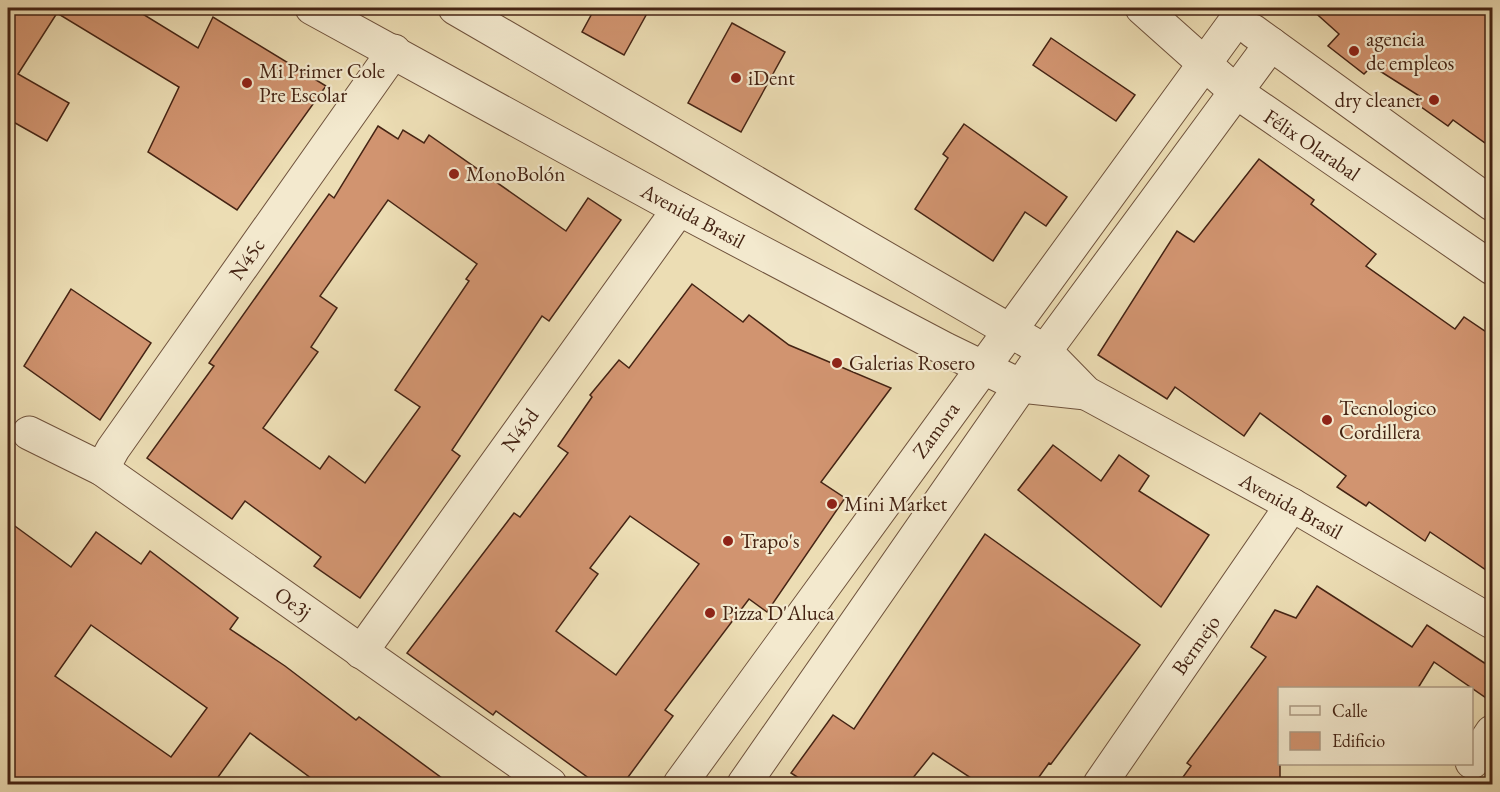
<svg xmlns="http://www.w3.org/2000/svg" width="1500" height="792" viewBox="0 0 1500 792" font-family="'EB Garamond',serif">
<style>
.building{fill:#d19470;stroke:#452414;stroke-width:1.5;fill-rule:evenodd}
.lines{fill:none;stroke-linecap:round;stroke-linejoin:round}
.minor-casing{stroke:#6f523c;stroke-width:35}
.minor{stroke:#f3e9ce;stroke-width:33}
.poi-dot{fill:#8f2418;stroke:#f3e9ce;stroke-width:2}
.labels{text-anchor:middle;stroke-width:4.5;stroke-linejoin:round;paint-order:stroke}
.poi-label{font-size:21px;fill:#452414;stroke:#f3e9ce;text-anchor:start}
.street-label{font-size:21px;fill:#452414;stroke:#f3e9ce}
</style>
<rect width="100%" height="100%" fill="#ecddb4"/>
<filter id="stains"><feTurbulence type="fractalNoise" baseFrequency=".00333" numOctaves="4"/><feColorMatrix values="0 0 0 0 .2 0 0 0 0 .09 0 0 0 0 .02 0 0 0 .5 -.17"/></filter>
<radialGradient id="worn" r=".72"><stop offset=".6" stop-color="#630" stop-opacity="0"/><stop offset="1" stop-color="#630" stop-opacity=".3"/></radialGradient>
<g class="building">
<path d="M 8,8 L 133,8 L 198,48 L 213,17 L 326,86 L 237,210 L 148,152 L 179,87 L 57,13 L 18,74 L 69,103 L 47,141 L 8,119 Z"/>
<path d="M 595,8 L 650,8 L 624,55 L 582,32 Z"/>
<path d="M 1310,8 L 1492,8 L 1492,148 L 1453,120 L 1448,126 L 1417,104 L 1421,97 L 1372,66 L 1364,74 L 1328,46 L 1339,34 Z"/>
<path d="M 732,23 L 785,52 L 741,132 L 688,103 Z"/>
<path d="M 1051,38 L 1135,95 L 1116,121 L 1033,65 Z"/>
<path d="M 964,124 L 1067,197 L 1046,226 L 1025,212 L 993,261 L 915,209 L 948,158 L 943,154 Z"/>
<path d="M 378,126 L 398,139 L 403,130 L 424,143 L 429,135 L 566,231 L 588,198 L 621,220 L 549,321 L 542,316 L 452,450 L 460,456 L 360,598 L 314,566 L 321,557 L 245,501 L 232,519 L 147,458 L 214,366 L 209,363 L 329,194 L 334,198 ZM 388,200 L 477,264 L 466,279 L 469,281 L 395,390 L 420,407 L 365,483 L 329,456 L 320,469 L 263,428 L 318,352 L 311,347 L 337,308 L 320,296 Z"/>
<path d="M 1259,159 L 1314,200 L 1311,204 L 1376,254 L 1366,266 L 1455,329 L 1464,317 L 1492,336 L 1492,574 L 1430,532 L 1425,541 L 1369,502 L 1366,506 L 1337,487 L 1346,476 L 1260,413 L 1244,436 L 1175,387 L 1167,399 L 1098,355 L 1177,231 L 1194,242 Z"/>
<path d="M 692,284 L 743,322 L 749,315 L 789,345 L 891,388 L 821,482 L 845,498 L 767,612 L 749,599 L 665,710 L 673,716 L 623,784 L 597,784 L 496,711 L 493,715 L 407,653 L 514,513 L 520,517 L 568,453 L 558,446 L 592,397 L 590,395 L 619,360 L 629,368 ZM 630,516 L 699,564 L 616,675 L 556,631 L 598,574 L 590,568 Z"/>
<path d="M 71,289 L 151,343 L 100,420 L 24,366 Z"/>
<path d="M 1053,445 L 1101,481 L 1119,455 L 1149,476 L 1139,491 L 1209,535 L 1161,607 L 1018,490 Z"/>
<path d="M 8,521 L 71,567 L 96,532 L 141,564 L 150,551 L 238,618 L 230,629 L 285,666 L 356,720 L 359,717 L 450,784 L 319,784 L 250,733 L 213,784 L 23,784 L 8,773 ZM 91,625 L 207,708 L 171,757 L 55,676 Z"/>
<path d="M 985,534 L 1140,645 L 1051,764 L 1049,763 L 1034,784 L 980,784 L 933,753 L 908,784 L 808,784 L 791,773 L 833,715 L 854,729 Z"/>
<path d="M 1317,586 L 1412,647 L 1427,625 L 1492,668 L 1492,702 L 1434,662 L 1418,688 L 1280,688 L 1280,784 L 1178,784 L 1191,766 L 1187,763 L 1266,657 L 1251,647 L 1275,610 L 1296,618 Z"/>
</g>
<g class="lines">
<g class="minor-casing">
<g id="minor">
<path d="M 312,8 L 679,209 L 945,349 L 1021,386 L 1086,393"/>
<path d="M 455,8 L 1045,351 L 1086,393 L 1292,505 L 1492,622"/>
<path d="M 1142,8 L 1235,91 L 1492,268"/>
<path d="M 1253,31 L 1492,204"/>
<path d="M 29,433 L 102,469 L 550,784"/>
<path d="M 102,469 L 113,449 L 394,51"/>
<path d="M 361,652 L 679,209"/>
<path d="M 1472,762 L 1492,732"/>
<path d="M 680,784 L 1237,19"/>
<path d="M 744,784 L 1045,351 L 1271,44"/>
<path d="M 1100,784 L 1292,505"/>
</g>
</g>
<use href="#minor" class="minor"/>
</g>
<g class="poi-dot">
<circle cx="1354" cy="51" r="6"/>
<circle cx="736" cy="78" r="6"/>
<circle cx="247" cy="83" r="6"/>
<circle cx="1434" cy="100" r="6"/>
<circle cx="454" cy="174" r="6"/>
<circle cx="837" cy="363" r="6"/>
<circle cx="1327" cy="420" r="6"/>
<circle cx="832" cy="504" r="6"/>
<circle cx="728" cy="541" r="6"/>
<circle cx="710" cy="613" r="6"/>
</g>
<g class="labels">
<g class="poi-label">
<text x="1366" y="46">agencia<tspan x="1366" dy="24">de empleos</tspan></text>
<text x="259" y="78">Mi Primer Cole<tspan x="259" dy="24">Pre Escolar</tspan></text>
<text x="748" y="85">iDent</text>
<text x="1422" y="107" text-anchor="end">dry cleaner</text>
<text x="466" y="181">MonoBolón</text>
<text x="849" y="370">Galerias Rosero</text>
<text x="1339" y="415">Tecnologico<tspan x="1339" dy="24">Cordillera</tspan></text>
<text x="844" y="511">Mini Market</text>
<text x="740" y="548">Trapo's</text>
<text x="722" y="620">Pizza D'Aluca</text>
</g>
<g class="street-label">
<text transform="translate(1312 145) rotate(34)" y="7">Félix Olarabal</text>
<text transform="translate(693 216) rotate(28)" y="7">Avenida Brasil</text>
<text transform="translate(247 259) rotate(-55)" y="7">N45c</text>
<text transform="translate(520 430) rotate(-54)" y="7">N45d</text>
<text transform="translate(936 430) rotate(-54)" y="7">Zamora</text>
<text transform="translate(1291 506) rotate(29)" y="7">Avenida Brasil</text>
<text transform="translate(293 603) rotate(35)" y="7">Oe3j</text>
<text transform="translate(1196 645) rotate(-55)" y="7">Bermejo</text>
</g>
</g>
<rect width="1500" height="792" fill="none" stroke="#ecddb4" stroke-width="30"/>
<rect x="9" y="9" width="1482" height="774" fill="none" stroke="#452414" stroke-width="3"/>
<rect x="15" y="15" width="1470" height="762" fill="none" stroke="#452414" stroke-width="1.5"/>
<rect x="1278" y="687" width="195" height="78" fill="#f3e9ce" stroke="#ad9a84" stroke-width="1.5"/>
<rect x="1290" y="706" width="30" height="9" fill="#f3e9ce" stroke="#ad9a84" stroke-width="1.5"/>
<text x="1332" y="717" font-size="18" fill="#452414">Calle</text>
<rect x="1290" y="732" width="30" height="18" fill="#d19470" stroke="#ad9a84" stroke-width="1.5"/>
<text x="1332" y="747" font-size="18" fill="#452414">Edificio</text>
<rect width="100%" height="100%" filter="url(#stains)"/>
<rect width="100%" height="100%" fill="url(#worn)"/>
</svg>
